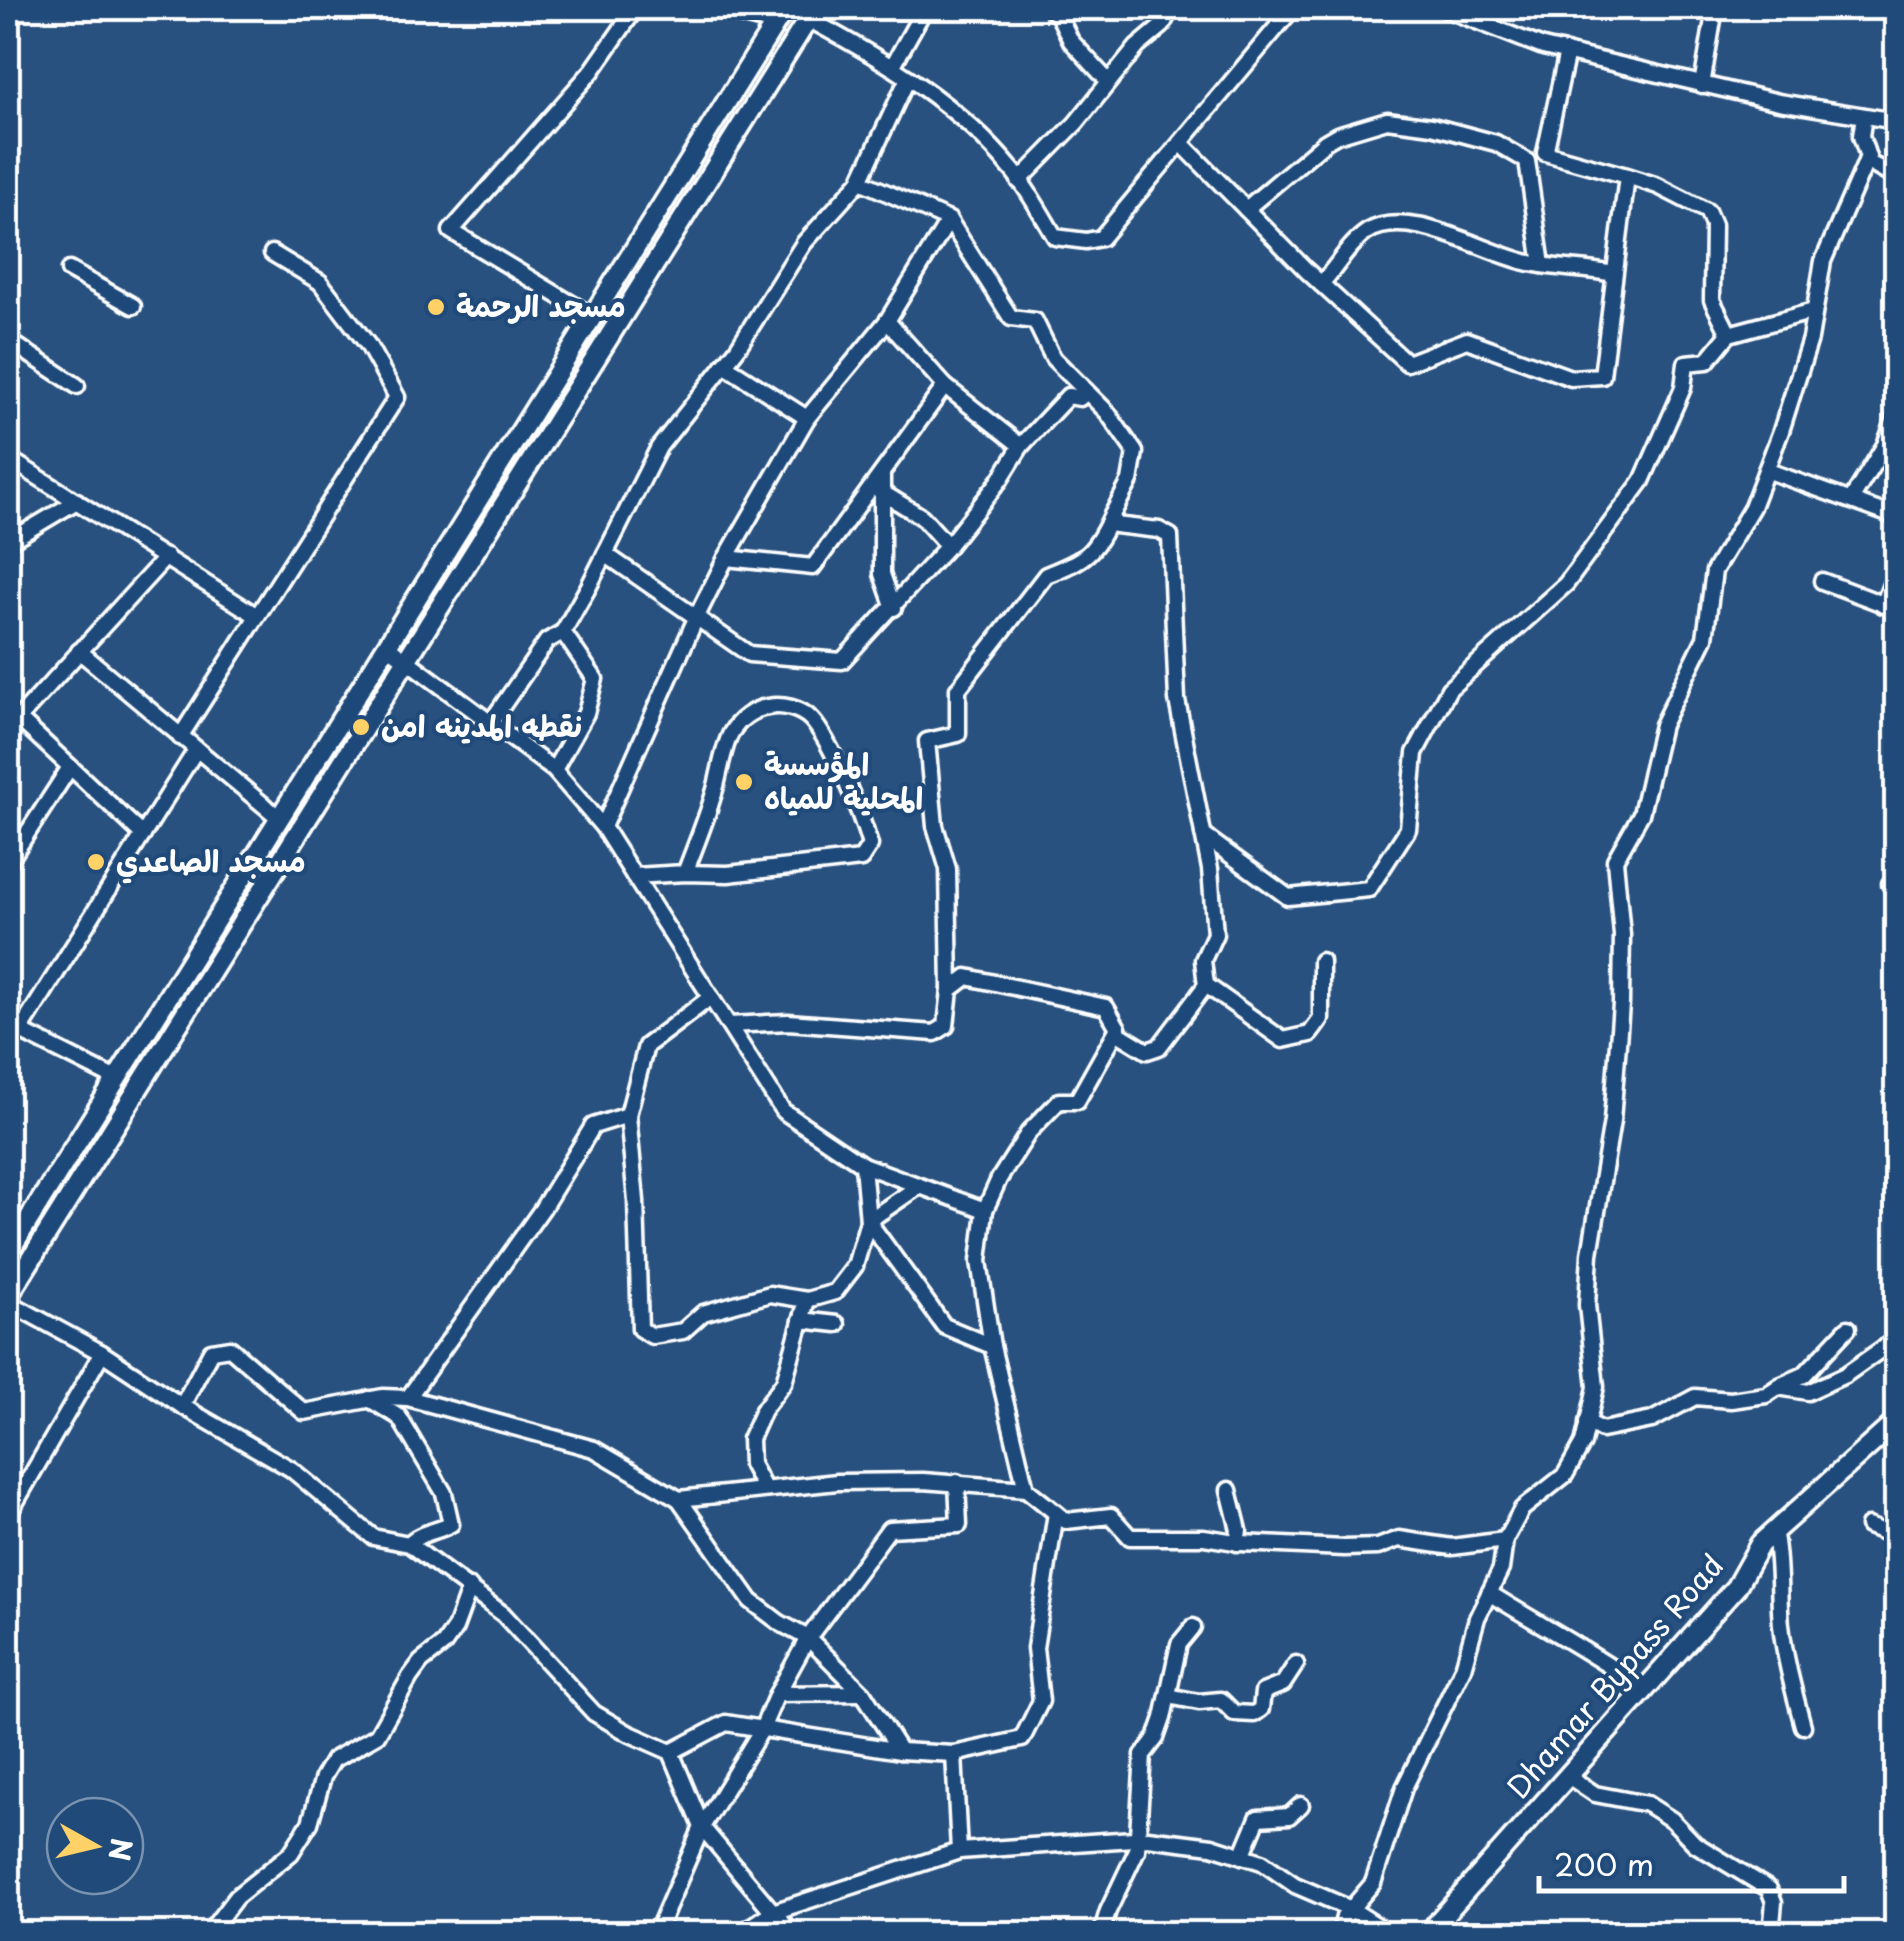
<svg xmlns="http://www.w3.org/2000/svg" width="1904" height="1941" viewBox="0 0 1904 1941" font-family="'Playpen Sans','Playpen Sans Arabic',sans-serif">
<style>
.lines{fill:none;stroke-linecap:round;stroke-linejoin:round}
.minor-casing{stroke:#fff;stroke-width:21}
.major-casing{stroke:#fff;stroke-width:25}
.minor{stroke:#1f4a7a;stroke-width:14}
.major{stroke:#1f4a7a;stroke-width:18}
.poi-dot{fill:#ffd166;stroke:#1f4a7a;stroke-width:4}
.labels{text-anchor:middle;stroke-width:8;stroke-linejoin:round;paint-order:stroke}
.poi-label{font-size:30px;font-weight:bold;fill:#fff;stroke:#1f4a7a;text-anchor:start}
.street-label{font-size:30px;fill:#fff;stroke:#1f4a7a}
</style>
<rect width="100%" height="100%" fill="#28517f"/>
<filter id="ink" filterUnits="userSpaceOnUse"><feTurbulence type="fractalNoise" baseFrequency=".01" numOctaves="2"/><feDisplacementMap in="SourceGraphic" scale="20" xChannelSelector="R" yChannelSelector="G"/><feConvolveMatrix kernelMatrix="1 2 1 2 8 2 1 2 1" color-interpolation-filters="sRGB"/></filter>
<g filter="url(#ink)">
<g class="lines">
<g class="minor-casing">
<g id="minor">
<path d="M 714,8 L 774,24"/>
<path d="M 1050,8 L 1059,16 L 1071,41 L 1107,80"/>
<path d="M 1443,8 L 1543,47 L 1779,102 L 1896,121"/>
<path d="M 808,19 C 883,59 959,104 1013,171 C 1029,191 1042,215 1055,237 L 1086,241 L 1101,238 L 1293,8"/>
<path d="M 892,67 L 925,8"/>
<path d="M 1702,85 L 1715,8"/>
<path d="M 1181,143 L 1307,271 L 1407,363 L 1467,340 L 1571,378 L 1602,376 L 1627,176 L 1545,153 L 1567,52"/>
<path d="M 1866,161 L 1896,178"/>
<path d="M 1627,176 L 1658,186 L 1707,211 L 1713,225 L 1712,300 L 1729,334"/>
<path d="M 1019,181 L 1076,123 L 1137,47 L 1162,26 L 1171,8"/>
<path d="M 1246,209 L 1325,142 L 1337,135 L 1387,120 L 1432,126 L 1496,143 L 1527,161 L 1542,265"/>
<path d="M 949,220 L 1011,318 L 1035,321 L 1053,358 L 1107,412 L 1135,452 L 1130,481 L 1112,515 L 1115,525 L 1159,530 L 1170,536 L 1177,700 L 1210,869 L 1215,934 L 1203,960 L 1206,985"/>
<path d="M 69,270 L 133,306"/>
<path d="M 1321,284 C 1336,268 1349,244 1367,232 C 1410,205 1487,255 1530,263 C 1558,269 1587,268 1614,274"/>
<path d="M 592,316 L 451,231 L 592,71 L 636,8"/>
<path d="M 887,321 L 945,386 L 1021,446"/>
<path d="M 8,340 L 77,386"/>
<path d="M 724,365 L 807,418"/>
<path d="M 8,458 L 257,616"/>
<path d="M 1766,470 L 1896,517"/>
<path d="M 882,473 L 882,574 L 894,608"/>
<path d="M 875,488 L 922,517 L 948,546"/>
<path d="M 1851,500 L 1885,445 L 1896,416"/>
<path d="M 8,542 L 77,501"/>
<path d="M 605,554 L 749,654 L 842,661 L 948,546 L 1000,480 L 1021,446 L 1068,396 L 1080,398 L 1086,391"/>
<path d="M 726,558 L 813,567 L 945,386"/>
<path d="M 1822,581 L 1896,609"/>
<path d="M 1883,605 L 1896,572"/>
<path d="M 386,645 L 554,770 L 603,827 L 783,1111 L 863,1165 L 985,1210"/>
<path d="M 79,651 L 278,817"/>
<path d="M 18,718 L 143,835"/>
<path d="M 491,722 L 547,641 L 563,632"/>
<path d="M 8,730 L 166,557"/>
<path d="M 180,737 L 397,397 L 368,345 L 320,282 L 272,253"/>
<path d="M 554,770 L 586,713 L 595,679 L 563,632 L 589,586 L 659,447 L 737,349 L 804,243 L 860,181 L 908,78"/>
<path d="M 603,827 L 697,616 L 726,558 L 807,418 L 887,321 L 949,220 L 860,181"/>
<path d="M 1203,835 L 1288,897 L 1369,889 L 1408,829 L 1415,753 L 1449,689 L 1566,584 L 1642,481 L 1683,388 L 1686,363 L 1707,361 L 1729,334 L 1814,311"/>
<path d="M 8,863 L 70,767"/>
<path d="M 634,876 L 685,873 C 695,847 706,820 714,793 C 720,774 722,750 731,733 C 738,720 753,709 768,707 C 782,704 800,708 811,719 C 832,742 861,814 870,845 L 861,859 L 728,874 L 685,873"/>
<path d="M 1890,884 L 1896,892"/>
<path d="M 950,990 L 948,869 L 935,826 L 927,741 L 958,734 L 958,689 L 1046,575 C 1087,559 1094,554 1112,515"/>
<path d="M 711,997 L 646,1046 L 628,1115 L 636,1201 L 640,1329 L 652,1336 L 683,1331 L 703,1313 L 770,1294 L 807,1300 L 835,1292 L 855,1266 L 868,1221 L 863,1165"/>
<path d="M 729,1025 L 788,1022 L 935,1033 L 946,1026 L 950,990 L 967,977 L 1106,1007 L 1118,1028 L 1077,1101 L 1059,1101 L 1029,1132 L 999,1179 L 985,1210 L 979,1261 L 992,1346 L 1026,1489 L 1066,1521 L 1111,1516 L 1130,1537 L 1204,1537 L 1241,1543 L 1344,1548 L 1378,1547 L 1399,1539 L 1452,1547 L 1505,1540"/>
<path d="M 1116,1032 L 1147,1051 L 1159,1047 L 1206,985 L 1283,1040 L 1310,1034 L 1321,1019 L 1321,961"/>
<path d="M 116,1079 L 20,1031 L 196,750"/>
<path d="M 919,1186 L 868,1221 L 944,1326 L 992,1346"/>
<path d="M 8,1302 L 102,1353 L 182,1406 L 291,1469 L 373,1537 L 409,1544 L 503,1614 L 594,1713 L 628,1733 L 671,1752 L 702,1827 L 659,1927 L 651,1934"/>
<path d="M 801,1320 L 837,1324"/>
<path d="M 1779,1386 L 1804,1375 L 1848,1328"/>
<path d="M 408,1398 L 542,1209 L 593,1126 L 628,1115"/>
<path d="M 369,1399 L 399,1417 L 444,1493 L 451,1524 C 438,1532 419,1532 409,1544"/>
<path d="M 182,1406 L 211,1351 L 230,1348 L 304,1412 L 383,1397 L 408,1398 L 594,1449 L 679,1499 L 837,1482 L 923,1481 L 1026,1489"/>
<path d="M 1587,1422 L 1602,1430 L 1652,1420 L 1695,1397 L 1731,1400 L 1766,1395 L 1778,1387 L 1808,1392 L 1845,1375 L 1896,1339"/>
<path d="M 764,1488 L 751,1464 L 750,1439 L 763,1410 L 784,1382 L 807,1300"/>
<path d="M 1229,1490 L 1239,1530 L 1237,1543"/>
<path d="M 679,1499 L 751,1601 L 780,1623 L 808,1638 L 863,1693 L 900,1751"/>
<path d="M 10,1512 L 102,1353"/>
<path d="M 1868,1526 L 1896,1537"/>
<path d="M 1774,1530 C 1781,1562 1778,1593 1781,1625 C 1785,1660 1794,1692 1803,1726"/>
<path d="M 1489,1593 C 1541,1626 1595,1654 1645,1690"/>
<path d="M 777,1694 L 863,1693"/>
<path d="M 1168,1696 L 1199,1702 L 1221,1700 L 1234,1713 L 1254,1714 L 1261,1709 L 1263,1692 L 1283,1684 L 1296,1664"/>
<path d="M 671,1752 L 726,1723 L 900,1751 L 954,1754"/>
<path d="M 1568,1776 L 1595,1794 L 1647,1804 L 1672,1820 L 1695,1844 L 1769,1889 L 1774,1902 L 1771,1934"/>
<path d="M 959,1851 L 954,1754 L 1022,1739 L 1041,1701 L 1035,1648 L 1056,1513"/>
<path d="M 1242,1856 L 1258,1818 L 1289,1816 L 1301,1805"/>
<path d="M 208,1934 L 236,1897 L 291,1853 L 310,1823 L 323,1777 L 333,1760 L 377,1735 L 410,1677 L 421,1662 L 444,1644 L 455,1628 L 470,1587"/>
<path d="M 740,1934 L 773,1912 L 702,1827 L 762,1729 L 777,1694 L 808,1638 L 889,1529 L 959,1525 L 957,1482"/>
<path d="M 794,1934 L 773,1912 L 959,1851 L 1148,1838 L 1212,1846 L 1262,1862 L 1295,1885 L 1351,1909 L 1390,1934"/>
<path d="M 1101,1934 L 1108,1911 L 1137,1850 L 1143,1755 L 1156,1738 L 1163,1718 L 1179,1644 L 1193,1627"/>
<path d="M 1340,1934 L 1344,1917 L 1373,1883 L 1404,1788 L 1463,1668 L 1477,1618 L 1501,1569 L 1505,1540 L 1522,1509 L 1565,1475 L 1583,1443 L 1596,1387 L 1587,1305 L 1590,1254 L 1612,1121 L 1621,1004 L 1622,935 L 1615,860 L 1641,814 L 1662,725 L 1705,638 L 1714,571 L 1752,507 L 1781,431 L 1810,339 L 1823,261 L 1868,157 L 1861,136 L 1864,116"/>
</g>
</g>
<g class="major-casing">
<g id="major">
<path d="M 8,1253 L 785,8"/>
<path d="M 8,1296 L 815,8"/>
<path d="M 1427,1934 L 1736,1587 L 1760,1544 L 1896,1422"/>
</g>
</g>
<use href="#minor" class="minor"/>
<use href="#major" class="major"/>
</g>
</g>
<g class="poi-dot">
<circle cx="436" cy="307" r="10"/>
<circle cx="361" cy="727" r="10"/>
<circle cx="744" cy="782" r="10"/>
<circle cx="96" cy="862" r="10"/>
</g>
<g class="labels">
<g class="poi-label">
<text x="456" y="317">مسجد الرحمة</text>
<text x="381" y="737">نقطه المدينه امن</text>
<text x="764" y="775">المؤسسة<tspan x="764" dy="34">المحلية للمياه</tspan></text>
<text x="116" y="872">مسجد الصاعدي</text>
</g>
<g class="street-label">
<text transform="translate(1616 1677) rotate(-49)" y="10">Dhamar Bypass Road</text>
</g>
</g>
<rect width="1904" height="1941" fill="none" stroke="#1f4a7a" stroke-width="40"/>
<rect x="20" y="20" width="1864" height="1901" fill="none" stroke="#fff" stroke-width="4" filter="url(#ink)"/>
<g transform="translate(95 1846) rotate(98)"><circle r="48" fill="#1f4a7a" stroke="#7992af" stroke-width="2.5"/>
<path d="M0-8L18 38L0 25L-18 38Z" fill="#ffd166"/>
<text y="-15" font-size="28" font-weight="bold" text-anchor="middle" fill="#ffffff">N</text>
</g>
<path d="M1539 1876v15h305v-15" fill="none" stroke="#ffffff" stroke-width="5"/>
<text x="1554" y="1876" font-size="30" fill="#ffffff" stroke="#1f4a7a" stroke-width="8" paint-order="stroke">200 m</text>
</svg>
